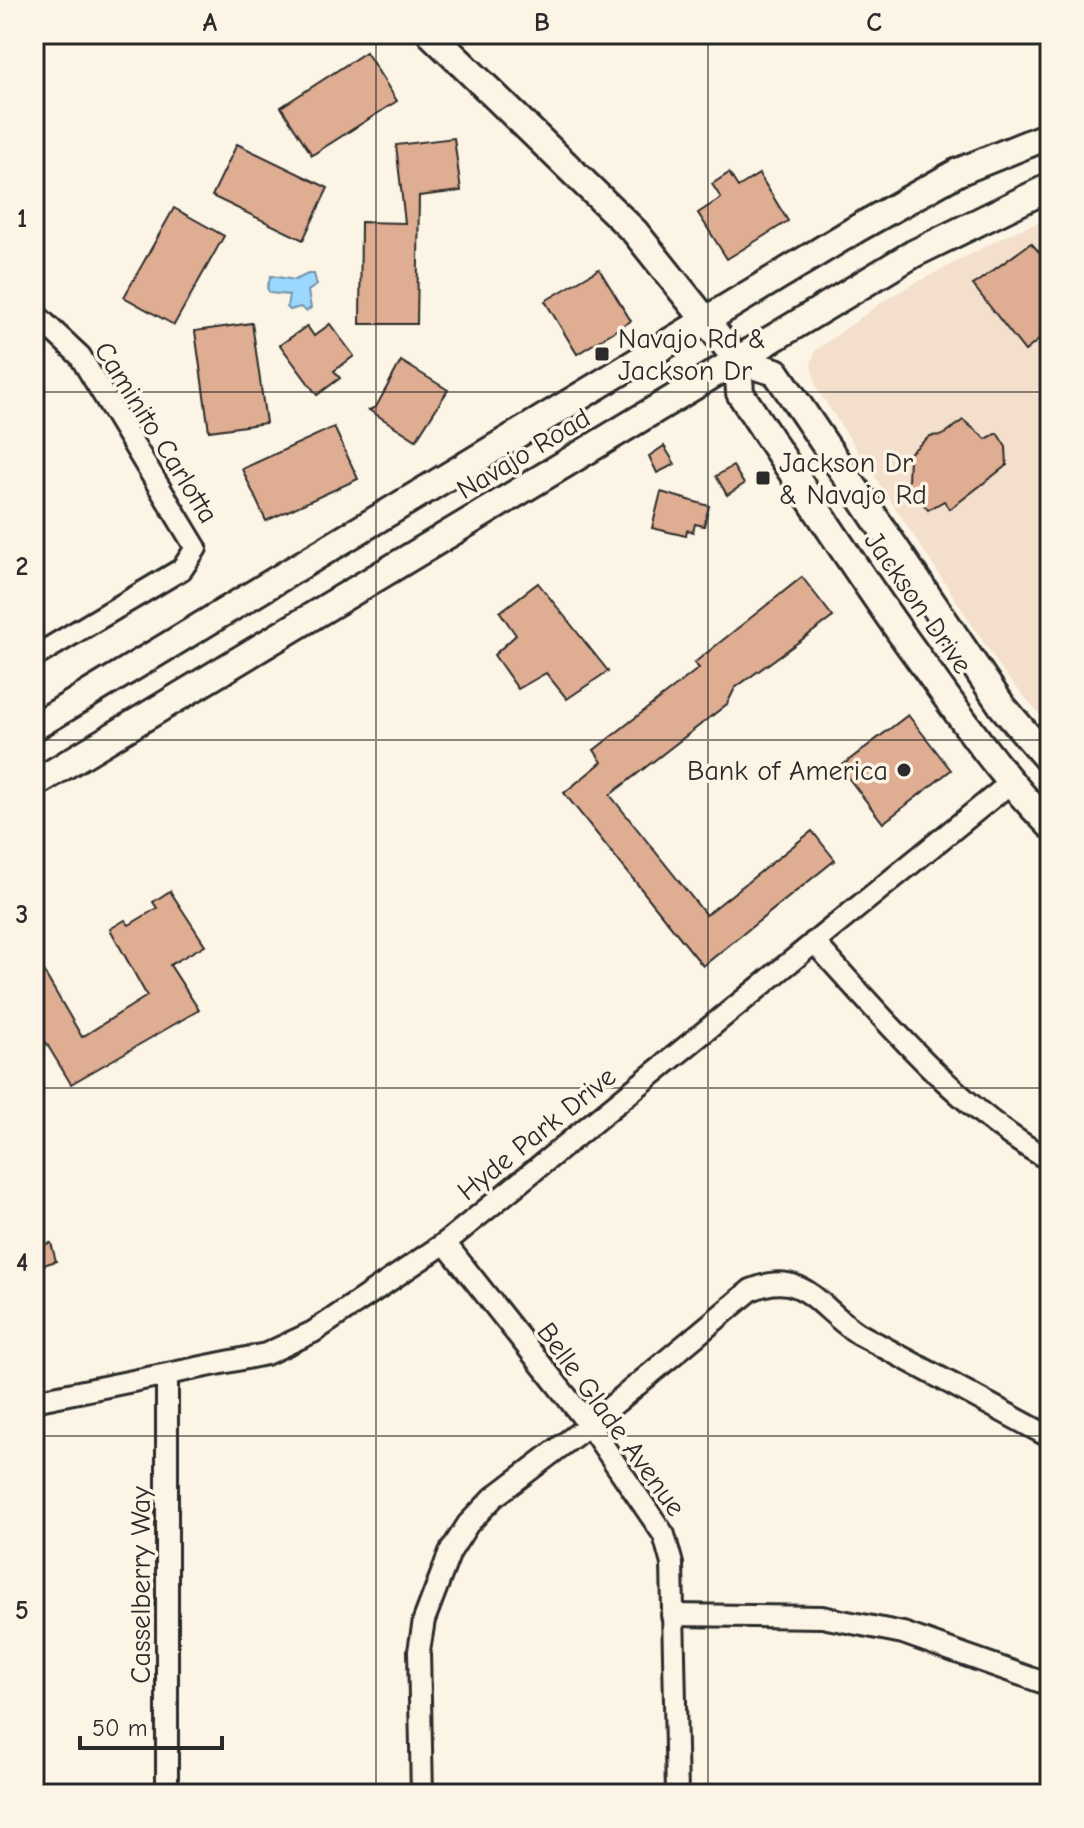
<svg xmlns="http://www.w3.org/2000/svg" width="1084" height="1828" viewBox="0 0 1084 1828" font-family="'Comic Neue',sans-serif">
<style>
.built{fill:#f3dfcc}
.water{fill:#9cd7fd;stroke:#6f92a9;stroke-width:2}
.building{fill:#dfad91;stroke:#2b2b2b;stroke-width:2}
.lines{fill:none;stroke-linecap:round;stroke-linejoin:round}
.minor-casing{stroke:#2b2b2b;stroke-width:26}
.major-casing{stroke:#2b2b2b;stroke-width:32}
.minor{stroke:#fcf5e5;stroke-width:20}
.major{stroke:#fcf5e5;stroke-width:26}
.grid{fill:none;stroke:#2b2b2b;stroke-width:2;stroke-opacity:0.55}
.poi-dot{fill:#2b2b2b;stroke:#fcf5e5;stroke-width:3}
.labels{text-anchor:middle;stroke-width:7;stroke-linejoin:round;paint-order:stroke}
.poi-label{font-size:28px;fill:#2b2b2b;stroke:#fcf5e5;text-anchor:start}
.street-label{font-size:28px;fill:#2b2b2b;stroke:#fcf5e5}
.neatline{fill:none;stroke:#2b2b2b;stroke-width:3}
.grid-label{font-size:26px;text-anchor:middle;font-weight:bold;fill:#2b2b2b}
</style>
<rect width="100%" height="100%" fill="#fcf5e5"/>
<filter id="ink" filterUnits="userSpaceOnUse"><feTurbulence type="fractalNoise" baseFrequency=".0125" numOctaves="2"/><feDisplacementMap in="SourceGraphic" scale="16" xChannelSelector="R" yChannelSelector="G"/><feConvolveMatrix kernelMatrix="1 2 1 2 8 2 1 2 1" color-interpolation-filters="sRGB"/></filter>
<g filter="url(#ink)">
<path class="built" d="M 1050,218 L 1050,726 L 1004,673 L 817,389 L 811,364 L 815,351 L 889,297 L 1011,233 Z"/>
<path class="water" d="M 308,274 L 314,274 L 317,285 L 308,291 L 311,308 L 306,311 L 300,307 L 290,310 L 287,307 L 289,295 L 270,293 L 267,288 L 271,276 L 295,280 Z"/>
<g class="building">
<path d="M 366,52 L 397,101 L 312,155 L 281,107 Z"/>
<path d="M 454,138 L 461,191 L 419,196 L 417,324 L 360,324 L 361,222 L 405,223 L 396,145 Z"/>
<path d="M 237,144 L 328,188 L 303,240 L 212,196 Z"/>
<path d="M 729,173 L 738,187 L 759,174 L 788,221 L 727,259 L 698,213 L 721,198 L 712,184 Z"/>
<path d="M 174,208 L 224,236 L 174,325 L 124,297 Z"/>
<path d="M 1031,243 L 1050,264 L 1050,331 L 1025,351 L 973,285 Z"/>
<path d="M 599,269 L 631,321 L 577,354 L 545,301 Z"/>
<path d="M 252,323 L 266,423 L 209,431 L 195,331 Z"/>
<path d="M 330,324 L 354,356 L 334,371 L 340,378 L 317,395 L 280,345 L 307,326 L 314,336 Z"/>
<path d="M 401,361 L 448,390 L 416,440 L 369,410 L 376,407 Z"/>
<path d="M 963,420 L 986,439 L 997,433 L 1006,447 L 1007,465 L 950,509 L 944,501 L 928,510 L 908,484 L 909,454 L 930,436 L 943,435 Z"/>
<path d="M 334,427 L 358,479 L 266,521 L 242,469 Z"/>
<path d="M 664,446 L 675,464 L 657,473 L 649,456 Z"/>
<path d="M 733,466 L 744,484 L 727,495 L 716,476 Z"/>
<path d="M 661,492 L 709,506 L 704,526 L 695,524 L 693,532 L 687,530 L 686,536 L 652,528 Z"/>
<path d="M 802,577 L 833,617 L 735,688 L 727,704 L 610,795 L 706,915 L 812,831 L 835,860 L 703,966 L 564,793 L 602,762 L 594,750 L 699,668 L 694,663 Z"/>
<path d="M 538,583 L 608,671 L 567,699 L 546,673 L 518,689 L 494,655 L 516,635 L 500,612 Z"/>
<path d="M 908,715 L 951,770 L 883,823 L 840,767 Z"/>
<path d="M 170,891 L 205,945 L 170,965 L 199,1010 L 71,1084 L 39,1031 L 34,1034 L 34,955 L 82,1037 L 147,996 L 110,929 L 125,920 L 129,925 L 157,908 L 153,902 Z"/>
<path d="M 51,1243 L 56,1261 L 34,1268 L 34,1246 Z"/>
</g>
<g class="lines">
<g class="minor-casing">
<g id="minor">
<path d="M 34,313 L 80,356 L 196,548 L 182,569 L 34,657"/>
<path d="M 814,942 C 881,1016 961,1112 1050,1160"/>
<path d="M 445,1243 L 589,1425 L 664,1535 L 672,1564 L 677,1794"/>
<path d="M 34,1401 L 266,1354 L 313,1332 L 445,1243 L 1009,784"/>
<path d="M 672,1615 L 822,1617 L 903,1633 L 1050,1685"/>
<path d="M 167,1794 L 167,1377"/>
<path d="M 422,1794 L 419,1651 L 424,1620 L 450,1552 L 468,1524 L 494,1497 L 589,1425 L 751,1290 C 804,1267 818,1308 859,1334 L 1050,1437"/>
</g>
</g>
<g class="major-casing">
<g id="major">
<path d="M 431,34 L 635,232 L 738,361 L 740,393 C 795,477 849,560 907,642 C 953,705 994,769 1050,825"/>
<path d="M 738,361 L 776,372 L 1002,706 L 1050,762"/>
<path d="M 34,727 L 858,228 L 958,172 L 1050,135"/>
<path d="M 34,784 L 913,254 L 1050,187"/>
</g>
</g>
<use href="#minor" class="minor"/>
<use href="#major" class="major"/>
</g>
</g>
<path class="grid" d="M 376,34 L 376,1794M 708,34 L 708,1794M 34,392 L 1050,392M 34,740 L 1050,740M 34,1088 L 1050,1088M 34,1436 L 1050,1436"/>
<g class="poi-dot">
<rect x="594" y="346" width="16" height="16" rx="4"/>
<rect x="755" y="470" width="16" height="16" rx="4"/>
<circle cx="904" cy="770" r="8"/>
</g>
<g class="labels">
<g class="poi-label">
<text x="618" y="348">Navajo Rd &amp;<tspan x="618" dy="32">Jackson Dr</tspan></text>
<text x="779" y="472">Jackson Dr<tspan x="779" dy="32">&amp; Navajo Rd</tspan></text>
<text x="888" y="780" text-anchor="end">Bank of America</text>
</g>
<g class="street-label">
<text transform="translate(157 432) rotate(58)" y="10">Caminito Carlotta</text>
<text transform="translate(523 453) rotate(-31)" y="10">Navajo Road</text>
<text transform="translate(919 602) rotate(55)" y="10">Jackson Drive</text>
<text transform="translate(536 1133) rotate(-39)" y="10">Hyde Park Drive</text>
<text transform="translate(612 1419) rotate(54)" y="10">Belle Glade Avenue</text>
<text transform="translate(140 1585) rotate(-90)" y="10">Casselberry Way</text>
</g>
</g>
<rect width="1084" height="1828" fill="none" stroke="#fcf5e5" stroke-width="88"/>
<path d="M80 1736v12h142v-12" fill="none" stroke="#2b2b2b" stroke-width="4"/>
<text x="92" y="1736" font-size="24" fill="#2b2b2b" stroke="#fcf5e5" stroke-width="6" paint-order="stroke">50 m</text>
<rect x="44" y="44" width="996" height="1740" class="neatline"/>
<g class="grid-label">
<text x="210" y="31">A</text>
<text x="542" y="31">B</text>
<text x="874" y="31">C</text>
<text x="22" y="227">1</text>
<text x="22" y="575">2</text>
<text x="22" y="923">3</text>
<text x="22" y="1271">4</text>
<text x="22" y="1619">5</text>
</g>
</svg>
